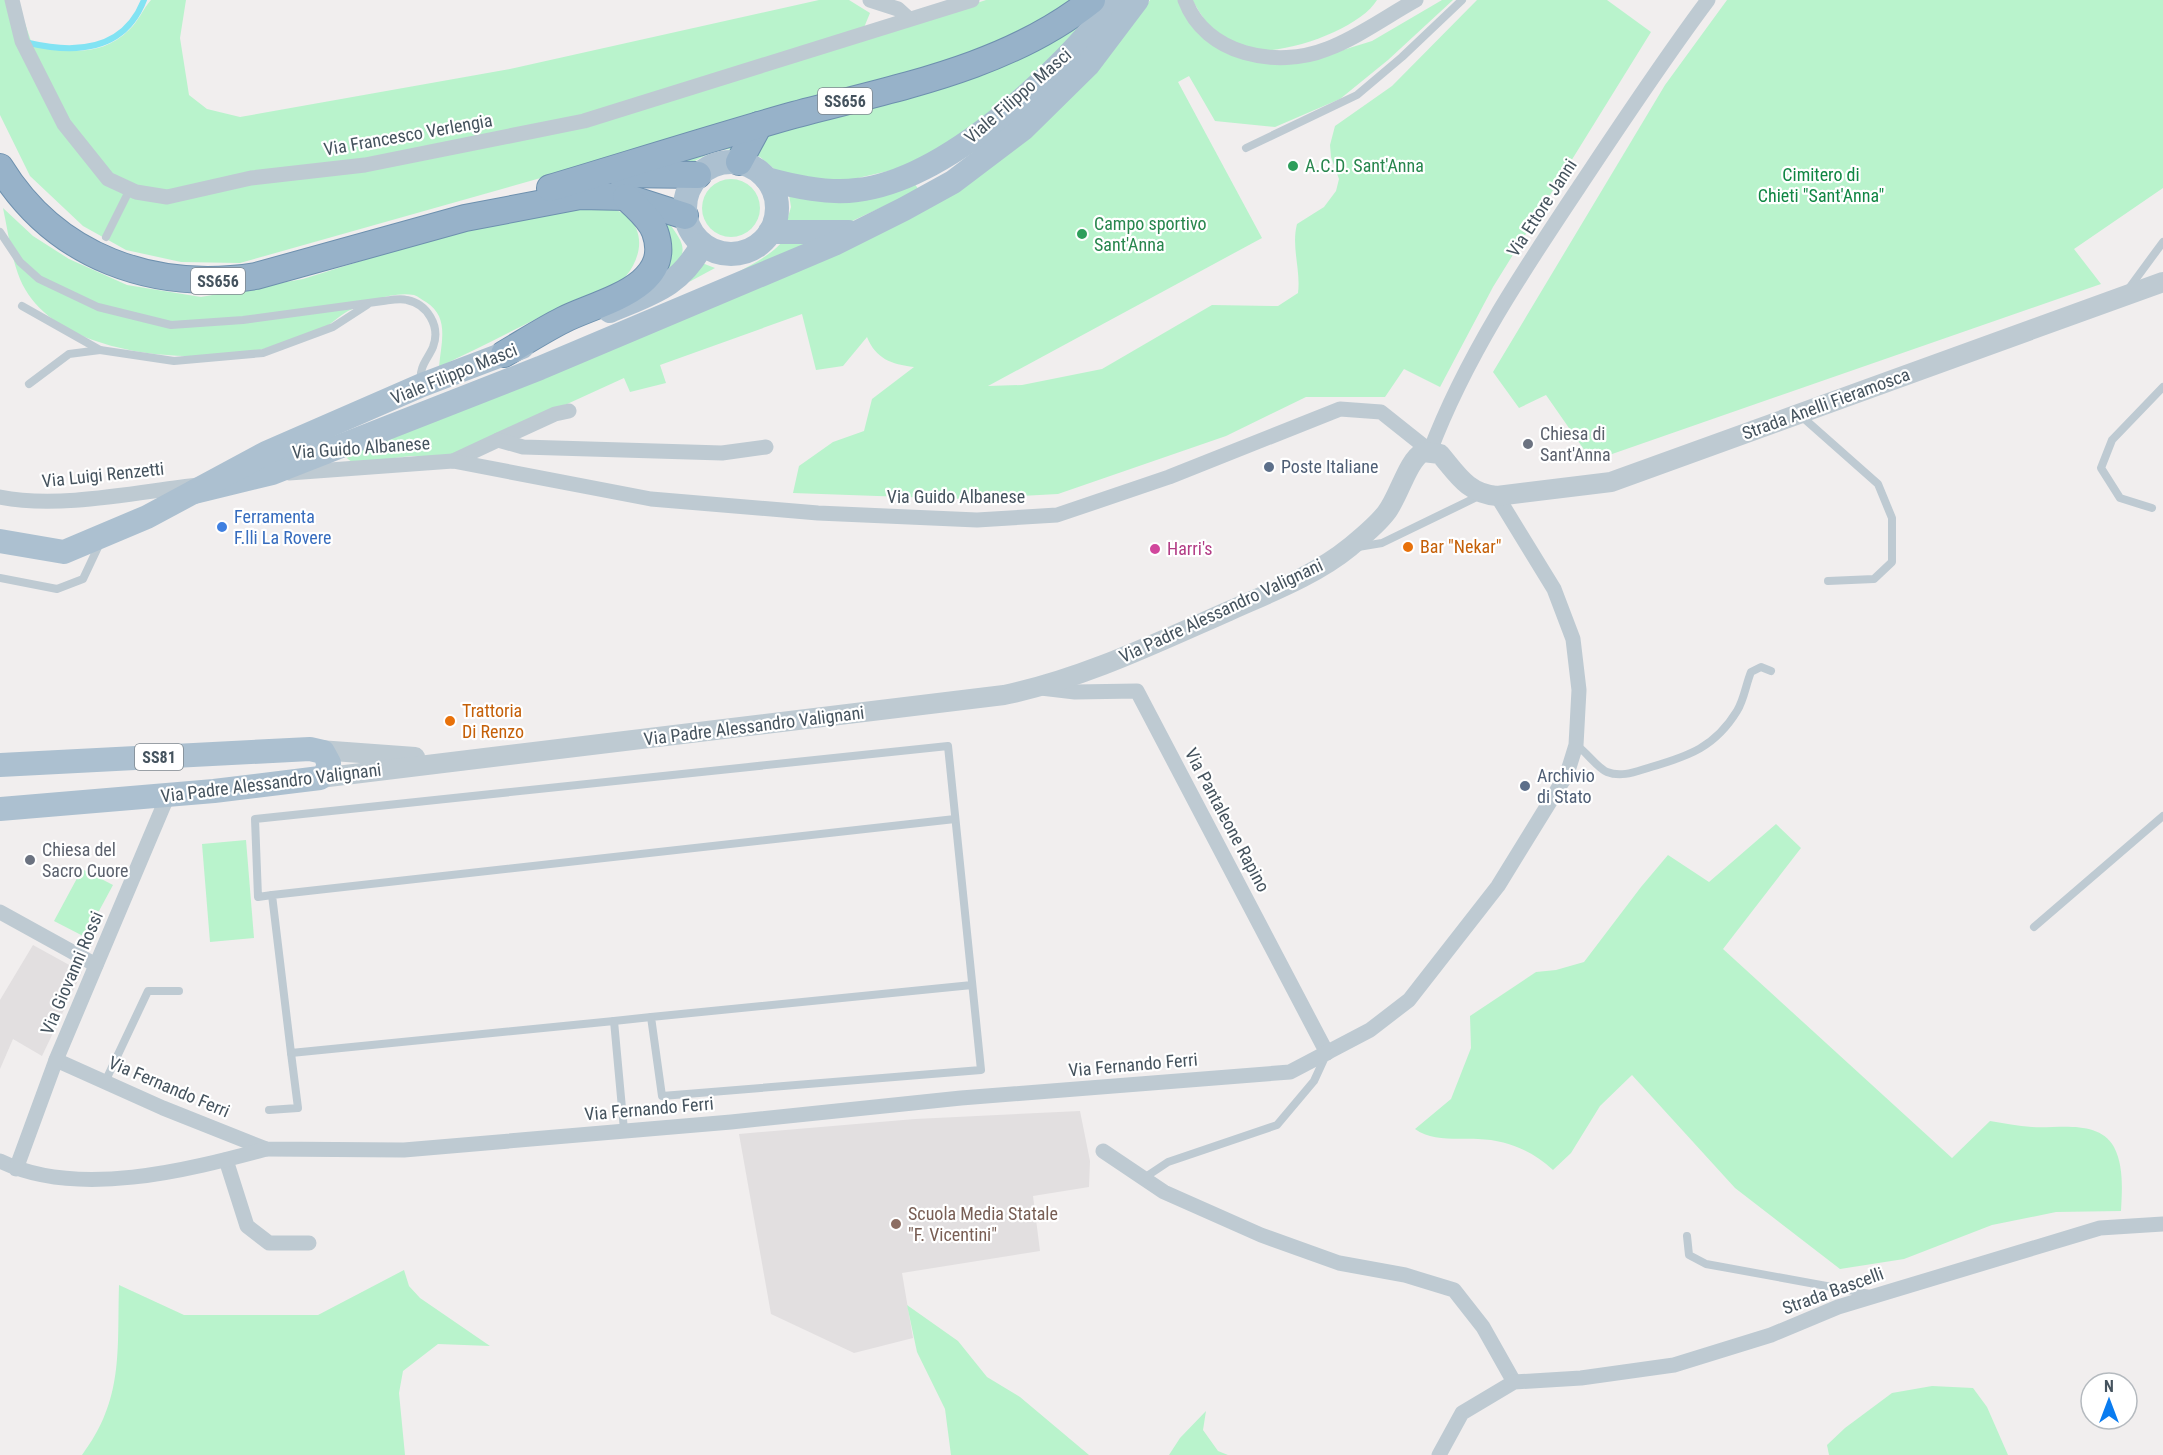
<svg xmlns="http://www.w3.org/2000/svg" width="2163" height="1455" viewBox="0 0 2163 1455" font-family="'Roboto Condensed',sans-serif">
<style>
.education{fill:#e2dfe0}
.green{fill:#b9f3cc}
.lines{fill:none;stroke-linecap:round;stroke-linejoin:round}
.stream{stroke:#82e3f3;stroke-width:6}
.trunk-casing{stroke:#6d90ae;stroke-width:28}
.service{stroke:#becad2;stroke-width:8}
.minor{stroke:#becad2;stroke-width:15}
.tertiary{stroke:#becad2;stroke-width:20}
.primary{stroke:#acc0d0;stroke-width:24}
.trunk{stroke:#97b2c9;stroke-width:26}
.leisure-dot{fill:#2e9e5b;stroke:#fff;stroke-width:2}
.worship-dot{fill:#6b7280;stroke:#fff;stroke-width:2}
.service-dot{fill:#5c6f8a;stroke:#fff;stroke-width:2}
.shop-dot{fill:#3f7fe0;stroke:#fff;stroke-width:2}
.food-dot{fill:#e8710a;stroke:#fff;stroke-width:2}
.hotel-dot{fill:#d1479c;stroke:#fff;stroke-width:2}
.education-dot{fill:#8d6e63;stroke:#fff;stroke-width:2}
.labels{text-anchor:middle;stroke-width:4.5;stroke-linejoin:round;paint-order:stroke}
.shield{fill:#fff;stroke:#7d878e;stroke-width:1.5}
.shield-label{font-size:16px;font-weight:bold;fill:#45535e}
.street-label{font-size:18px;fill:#45535e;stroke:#fff}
.leisure-label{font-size:18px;fill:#27864d;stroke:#fff;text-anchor:start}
.park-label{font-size:18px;fill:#0f8643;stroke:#fff}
.worship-label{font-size:18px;fill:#5b616d;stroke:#fff;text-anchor:start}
.service-label{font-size:18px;fill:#4e5e75;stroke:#fff;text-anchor:start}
.shop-label{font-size:18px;fill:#366cbe;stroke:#fff;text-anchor:start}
.food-label{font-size:18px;fill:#c56008;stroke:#fff;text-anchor:start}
.hotel-label{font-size:18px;fill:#b23c85;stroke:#fff;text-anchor:start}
.education-label{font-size:18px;fill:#785e54;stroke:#fff;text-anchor:start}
</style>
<rect width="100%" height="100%" fill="#f1eeee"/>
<g class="education">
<path d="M 33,945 L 82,972 L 42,1056 L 13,1039 L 0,1069 L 0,1000 Z"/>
<path d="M 1080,1111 L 1090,1161 L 1089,1187 L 1033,1196 L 1040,1251 L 902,1273 L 913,1338 L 854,1353 L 771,1314 L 739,1134 L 915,1119 Z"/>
</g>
<g class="green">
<path d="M 0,0 L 17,0 L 32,44 C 66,53 102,57 129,30 C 138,22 143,9 151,0 L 186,0 L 180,38 L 189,95 L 207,109 L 240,117 L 510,69 L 819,0 L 849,0 L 870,13 L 858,42 L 986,0 L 1086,0 L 1004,47 L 240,263 L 181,262 L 126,250 L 83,226 L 30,176 L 0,115 Z"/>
<path d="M 1150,0 L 1183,0 L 1232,53 L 1330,54 L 1372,41 L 1442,0 L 1453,0 L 1388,60 L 1340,99 L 1275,127 L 1215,121 L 1189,76 L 1178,82 L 1262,238 L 988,386 L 1022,385 L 1102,369 L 1212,305 L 1278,306 L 1298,293 C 1301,270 1291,247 1297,224 L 1324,207 L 1336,191 L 1339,179 L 1331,157 L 1330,145 L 1335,126 L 1392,86 L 1477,0 L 1607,0 L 1651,32 L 1493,287 L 1440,387 L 1404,369 L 1385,397 L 1306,397 L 1226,436 L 1058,494 L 962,499 L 793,493 L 799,466 L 833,442 L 864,431 L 872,399 L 914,367 C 891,364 876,359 867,337 L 843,366 L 816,370 L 802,314 L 660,365 L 666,383 L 630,392 L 624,378 L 451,457 L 411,456 L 353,463 L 343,455 L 911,215 L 1144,9 Z"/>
<path d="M 1192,0 L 1377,0 C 1358,32 1265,64 1231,45 C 1213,35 1202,16 1192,0 Z"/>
<path d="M 1727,0 L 2163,0 L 2163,188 L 2074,249 L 2101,284 L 1592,461 L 1546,395 L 1519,408 L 1493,372 L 1665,85 Z"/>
<path d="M 1098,7 L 1024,89 L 918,164 L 841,182 L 778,172 L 760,157 L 735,149 L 716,150 L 689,164 L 655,166 Z"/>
<circle cx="731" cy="208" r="29"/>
<path d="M 914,183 L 919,190 L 852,221 L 828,227 L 786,224 L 791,207 L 789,194 Z"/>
<path d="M 602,204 C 609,208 621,211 627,216 C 653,240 633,278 607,292 C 588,301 566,305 546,314 C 510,332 475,350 439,367 C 441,343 450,317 426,302 C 422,300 418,296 414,295 C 393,291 367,302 348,311 C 337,317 330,326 318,331 C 294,339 270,349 244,353 C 176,363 51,353 20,279 C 11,257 8,231 3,208 L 33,236 L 69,259 L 127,285 L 201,297 L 303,279 L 464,229 Z"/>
<path d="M 666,220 C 693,252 685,257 657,281 L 663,221 Z"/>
<path d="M 783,241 L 798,241 L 809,248 L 717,288 C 737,268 764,263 783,241 Z"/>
<path d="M 702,263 L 715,268 L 689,282 Z"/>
<path d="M 1776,824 L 1801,848 L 1723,949 L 1952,1158 L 1990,1121 C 2004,1123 2018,1126 2032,1127 C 2058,1129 2098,1119 2114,1147 C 2124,1166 2122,1191 2121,1211 L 2056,1212 L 1992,1225 L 1904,1259 L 1840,1269 L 1735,1188 L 1632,1075 L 1600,1106 L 1571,1153 L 1553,1170 C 1532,1151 1508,1140 1478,1139 C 1459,1138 1432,1142 1415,1129 L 1451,1099 L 1471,1048 L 1470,1016 L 1536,972 L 1556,970 L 1584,962 L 1641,887 L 1668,855 L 1709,882 Z"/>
<path d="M 246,840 L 254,938 L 210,942 L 202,844 Z"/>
<path d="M 82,869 L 113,885 L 85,937 L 54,921 Z"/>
<path d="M 404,1270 L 409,1286 L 420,1298 L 490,1346 L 438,1344 L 403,1371 L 399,1393 L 405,1455 L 82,1455 C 124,1399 117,1351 119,1285 L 184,1315 L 318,1315 Z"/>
<path d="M 907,1305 L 958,1341 L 987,1377 L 1020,1397 L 1089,1455 L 951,1455 L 945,1409 L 917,1352 Z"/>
<path d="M 1932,1386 L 1973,1388 L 1987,1407 L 2008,1455 L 1829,1455 L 1827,1445 L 1845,1428 L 1892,1393 Z"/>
<path d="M 1206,1411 L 1203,1430 L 1218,1451 L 1228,1455 L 1169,1455 L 1180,1438 Z"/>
</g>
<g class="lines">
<path class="stream" d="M 29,43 C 76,54 124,51 144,0"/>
<g class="trunk-casing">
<g id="trunk">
<path d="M 739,162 L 759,125"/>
<path d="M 0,167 C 56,258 154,292 256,276 L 465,218 L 580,196 L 626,197 L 685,216"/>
<path d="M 620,174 L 698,175"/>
<path d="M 550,188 C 630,164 709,139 790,116 C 893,88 1006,69 1092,0"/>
<path d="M 504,354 C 523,343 543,330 563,320 C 598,302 675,288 655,232 C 650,218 636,208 626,197"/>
</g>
</g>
<g class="service">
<path d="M 1246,148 L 1357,95 L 1402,57 L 1462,0"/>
<path d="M 0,232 L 20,262 L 39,279 L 98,307 L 171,325 L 243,320 L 383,301 C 391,300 400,298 407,300 C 427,304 441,326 433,347 C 428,359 419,366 421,381"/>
<path d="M 106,237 L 130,189"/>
<path d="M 2127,291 L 2163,242"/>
<path d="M 22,306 L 100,350 L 174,361 L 263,353 L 333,327 L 367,305"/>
<path d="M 29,384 L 69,354 L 100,350"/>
<path d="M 1800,415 L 1878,484 L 1892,518 L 1892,562 L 1874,579 L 1828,581"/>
<path d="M 2152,508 L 2120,498 L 2101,468 L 2112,440 L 2163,387"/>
<path d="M 1358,547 L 1382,543 L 1481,495"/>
<path d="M 0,578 L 57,589 L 83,579 L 99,545"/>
<path d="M 1576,745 C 1587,752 1597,768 1607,772 C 1622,778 1637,771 1651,767 C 1689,756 1715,747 1737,711 C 1744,700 1746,684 1751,672 L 1761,667 L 1771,671"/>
<path d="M 272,895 L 258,897 L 255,819 L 948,746 L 981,1070 L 662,1096 L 651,1017 L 972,985"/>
<path d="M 2034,927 L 2163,816"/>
<path d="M 614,1021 L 651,1017"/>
<path d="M 105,1082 L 148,991 L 179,991"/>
<path d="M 269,1110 L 298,1108 L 291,1053"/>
<path d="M 624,1130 L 614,1021 L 291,1053 L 272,895 L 955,819"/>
<path d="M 1144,1178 L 1168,1162 L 1277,1125 L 1314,1081 L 1325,1057"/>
<path d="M 1687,1236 L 1689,1255 L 1706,1264 L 1870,1294"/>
</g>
<g class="minor">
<path d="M 12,0 L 22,41 L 64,124 L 108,179 L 136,192 L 167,197 L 251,178 L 365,165 L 584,121 L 972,0"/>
<path d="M 870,0 L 898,9 L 909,19"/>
<path d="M 1185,0 C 1205,55 1277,69 1327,49 C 1357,38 1387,16 1416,0"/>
<path d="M 498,440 L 555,414 L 569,411"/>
<path d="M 453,461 L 498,440 L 523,447 L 722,453 L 766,447"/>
<path d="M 289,473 L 453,461 L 651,499 L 818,513 L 977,520 L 1057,515 L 1169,477 L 1340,409 L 1381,412 L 1430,451 C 1466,356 1523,271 1579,187 C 1621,124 1663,60 1708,0"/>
<path d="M 0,497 C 59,509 137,492 198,485"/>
<path d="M 1041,688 L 1075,692 L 1137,691 L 1327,1053"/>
<path d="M 0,912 L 96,965"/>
<path d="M 56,1060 L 163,1108 L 266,1149 L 404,1150 L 731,1122 L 961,1098 L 1290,1072 L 1370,1030 L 1409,1000 L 1498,886 L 1567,774 L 1576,745 L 1579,690 L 1573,639 L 1554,589 L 1497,496"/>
<path d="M 1103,1151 L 1164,1192 L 1261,1235 L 1339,1263 L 1405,1275 L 1454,1290 L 1483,1327 L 1514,1382"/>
<path d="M 226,1160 L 247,1226 L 269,1243 L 309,1243"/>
<path d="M 0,1161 C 77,1199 188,1170 266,1149"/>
<path d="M 16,1169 L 56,1060 L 168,795"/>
<path d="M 1439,1455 L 1462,1413 L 1514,1382 L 1581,1378 L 1674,1365 L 1771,1335 L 1838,1307 L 2100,1228 L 2163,1224"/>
</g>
<g class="tertiary">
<path d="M 319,750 L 415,757"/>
<path d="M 320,778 L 1004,695 C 1082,679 1156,643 1229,611 C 1269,593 1316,575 1350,547 C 1362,537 1376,526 1386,513 C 1399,497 1407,461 1423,452 L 1440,454 C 1457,474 1468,494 1497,496 L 1611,482 L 2163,282"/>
</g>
<g class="primary">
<circle cx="731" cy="208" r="46"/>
<path d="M 767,179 C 796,187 828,194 857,190 C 947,180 1063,70 1116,0"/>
<path d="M 770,232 L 849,232"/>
<path d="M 610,311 C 652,293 679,287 702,245"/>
<path d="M 194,492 L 272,473 L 540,368 L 834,244 L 904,209 L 953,182 L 1023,129 L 1088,65 L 1137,0"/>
<path d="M 0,541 L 64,552 L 147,517 L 266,453 L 422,385 L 522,347"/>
<path d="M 0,765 L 310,749 L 323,752 L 329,763 L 326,773 L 320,778 L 214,791 L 0,809"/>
</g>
<use href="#trunk" class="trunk"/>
</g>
<g class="leisure-dot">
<circle cx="1293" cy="166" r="6"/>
<circle cx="1082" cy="234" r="6"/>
</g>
<g class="worship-dot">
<circle cx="1528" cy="444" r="6"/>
<circle cx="30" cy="860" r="6"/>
</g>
<g class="service-dot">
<circle cx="1269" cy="467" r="6"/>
<circle cx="1525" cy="786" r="6"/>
</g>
<circle class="shop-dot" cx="222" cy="527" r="6"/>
<g class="food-dot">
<circle cx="1408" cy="547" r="6"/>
<circle cx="450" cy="721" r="6"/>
</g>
<circle class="hotel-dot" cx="1155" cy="549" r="6"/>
<circle class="education-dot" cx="896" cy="1224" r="6"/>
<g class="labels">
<g class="shield">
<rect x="818" y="88" width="54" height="26" rx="4.5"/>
<rect x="191" y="268" width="54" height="26" rx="4.5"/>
<rect x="135" y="744" width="48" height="26" rx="4.5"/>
</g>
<g class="shield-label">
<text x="845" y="107">SS656</text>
<text x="218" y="287">SS656</text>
<text x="159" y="763">SS81</text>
</g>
<g class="street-label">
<text transform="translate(1018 96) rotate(-41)" y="6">Viale Filippo Masci</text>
<text transform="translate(408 135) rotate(-10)" y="6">Via Francesco Verlengia</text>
<text transform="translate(1542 208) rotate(-57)" y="6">Via Ettore Janni</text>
<text transform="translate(454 374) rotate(-22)" y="6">Viale Filippo Masci</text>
<text transform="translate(1826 404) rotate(-20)" y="6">Strada Anelli Fieramosca</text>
<text transform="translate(361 448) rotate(-4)" y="6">Via Guido Albanese</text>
<text transform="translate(103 475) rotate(-6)" y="6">Via Luigi Renzetti</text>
<text x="956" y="503">Via Guido Albanese</text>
<text transform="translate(1221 611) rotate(-25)" y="6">Via Padre Alessandro Valignani</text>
<text transform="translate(754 726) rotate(-7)" y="6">Via Padre Alessandro Valignani</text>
<text transform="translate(271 783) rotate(-7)" y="6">Via Padre Alessandro Valignani</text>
<text transform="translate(1227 820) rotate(62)" y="6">Via Pantaleone Rapino</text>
<text transform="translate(72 973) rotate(-67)" y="6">Via Giovanni Rossi</text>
<text transform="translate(1133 1065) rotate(-5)" y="6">Via Fernando Ferri</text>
<text transform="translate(169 1087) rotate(23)" y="6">Via Fernando Ferri</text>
<text transform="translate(649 1109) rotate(-5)" y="6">Via Fernando Ferri</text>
<text transform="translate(1833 1291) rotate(-20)" y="6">Strada Bascelli</text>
</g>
<g class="leisure-label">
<text x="1305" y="172">A.C.D. Sant'Anna</text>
<text x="1094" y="230">Campo sportivo<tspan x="1094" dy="21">Sant'Anna</tspan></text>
</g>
<g class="park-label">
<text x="1821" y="181">Cimitero di<tspan x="1821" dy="21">Chieti "Sant'Anna"</tspan></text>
</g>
<g class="worship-label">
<text x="1540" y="440">Chiesa di<tspan x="1540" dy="21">Sant'Anna</tspan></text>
<text x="42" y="856">Chiesa del<tspan x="42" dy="21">Sacro Cuore</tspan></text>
</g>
<g class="service-label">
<text x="1281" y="473">Poste Italiane</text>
<text x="1537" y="782">Archivio<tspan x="1537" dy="21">di Stato</tspan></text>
</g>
<g class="shop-label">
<text x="234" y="523">Ferramenta<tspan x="234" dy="21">F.lli La Rovere</tspan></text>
</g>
<g class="food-label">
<text x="1420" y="553">Bar "Nekar"</text>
<text x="462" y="717">Trattoria<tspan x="462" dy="21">Di Renzo</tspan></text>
</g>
<g class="hotel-label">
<text x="1167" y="555">Harri's</text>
</g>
<g class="education-label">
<text x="908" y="1220">Scuola Media Statale<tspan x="908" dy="21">"F. Vicentini"</tspan></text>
</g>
</g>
<g transform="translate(2109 1401)"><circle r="28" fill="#ffffff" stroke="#b5babf" stroke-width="1.5"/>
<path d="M0-4.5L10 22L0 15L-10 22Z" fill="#0a7cf0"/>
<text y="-9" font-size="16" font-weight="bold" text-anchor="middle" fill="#45535e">N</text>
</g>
</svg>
